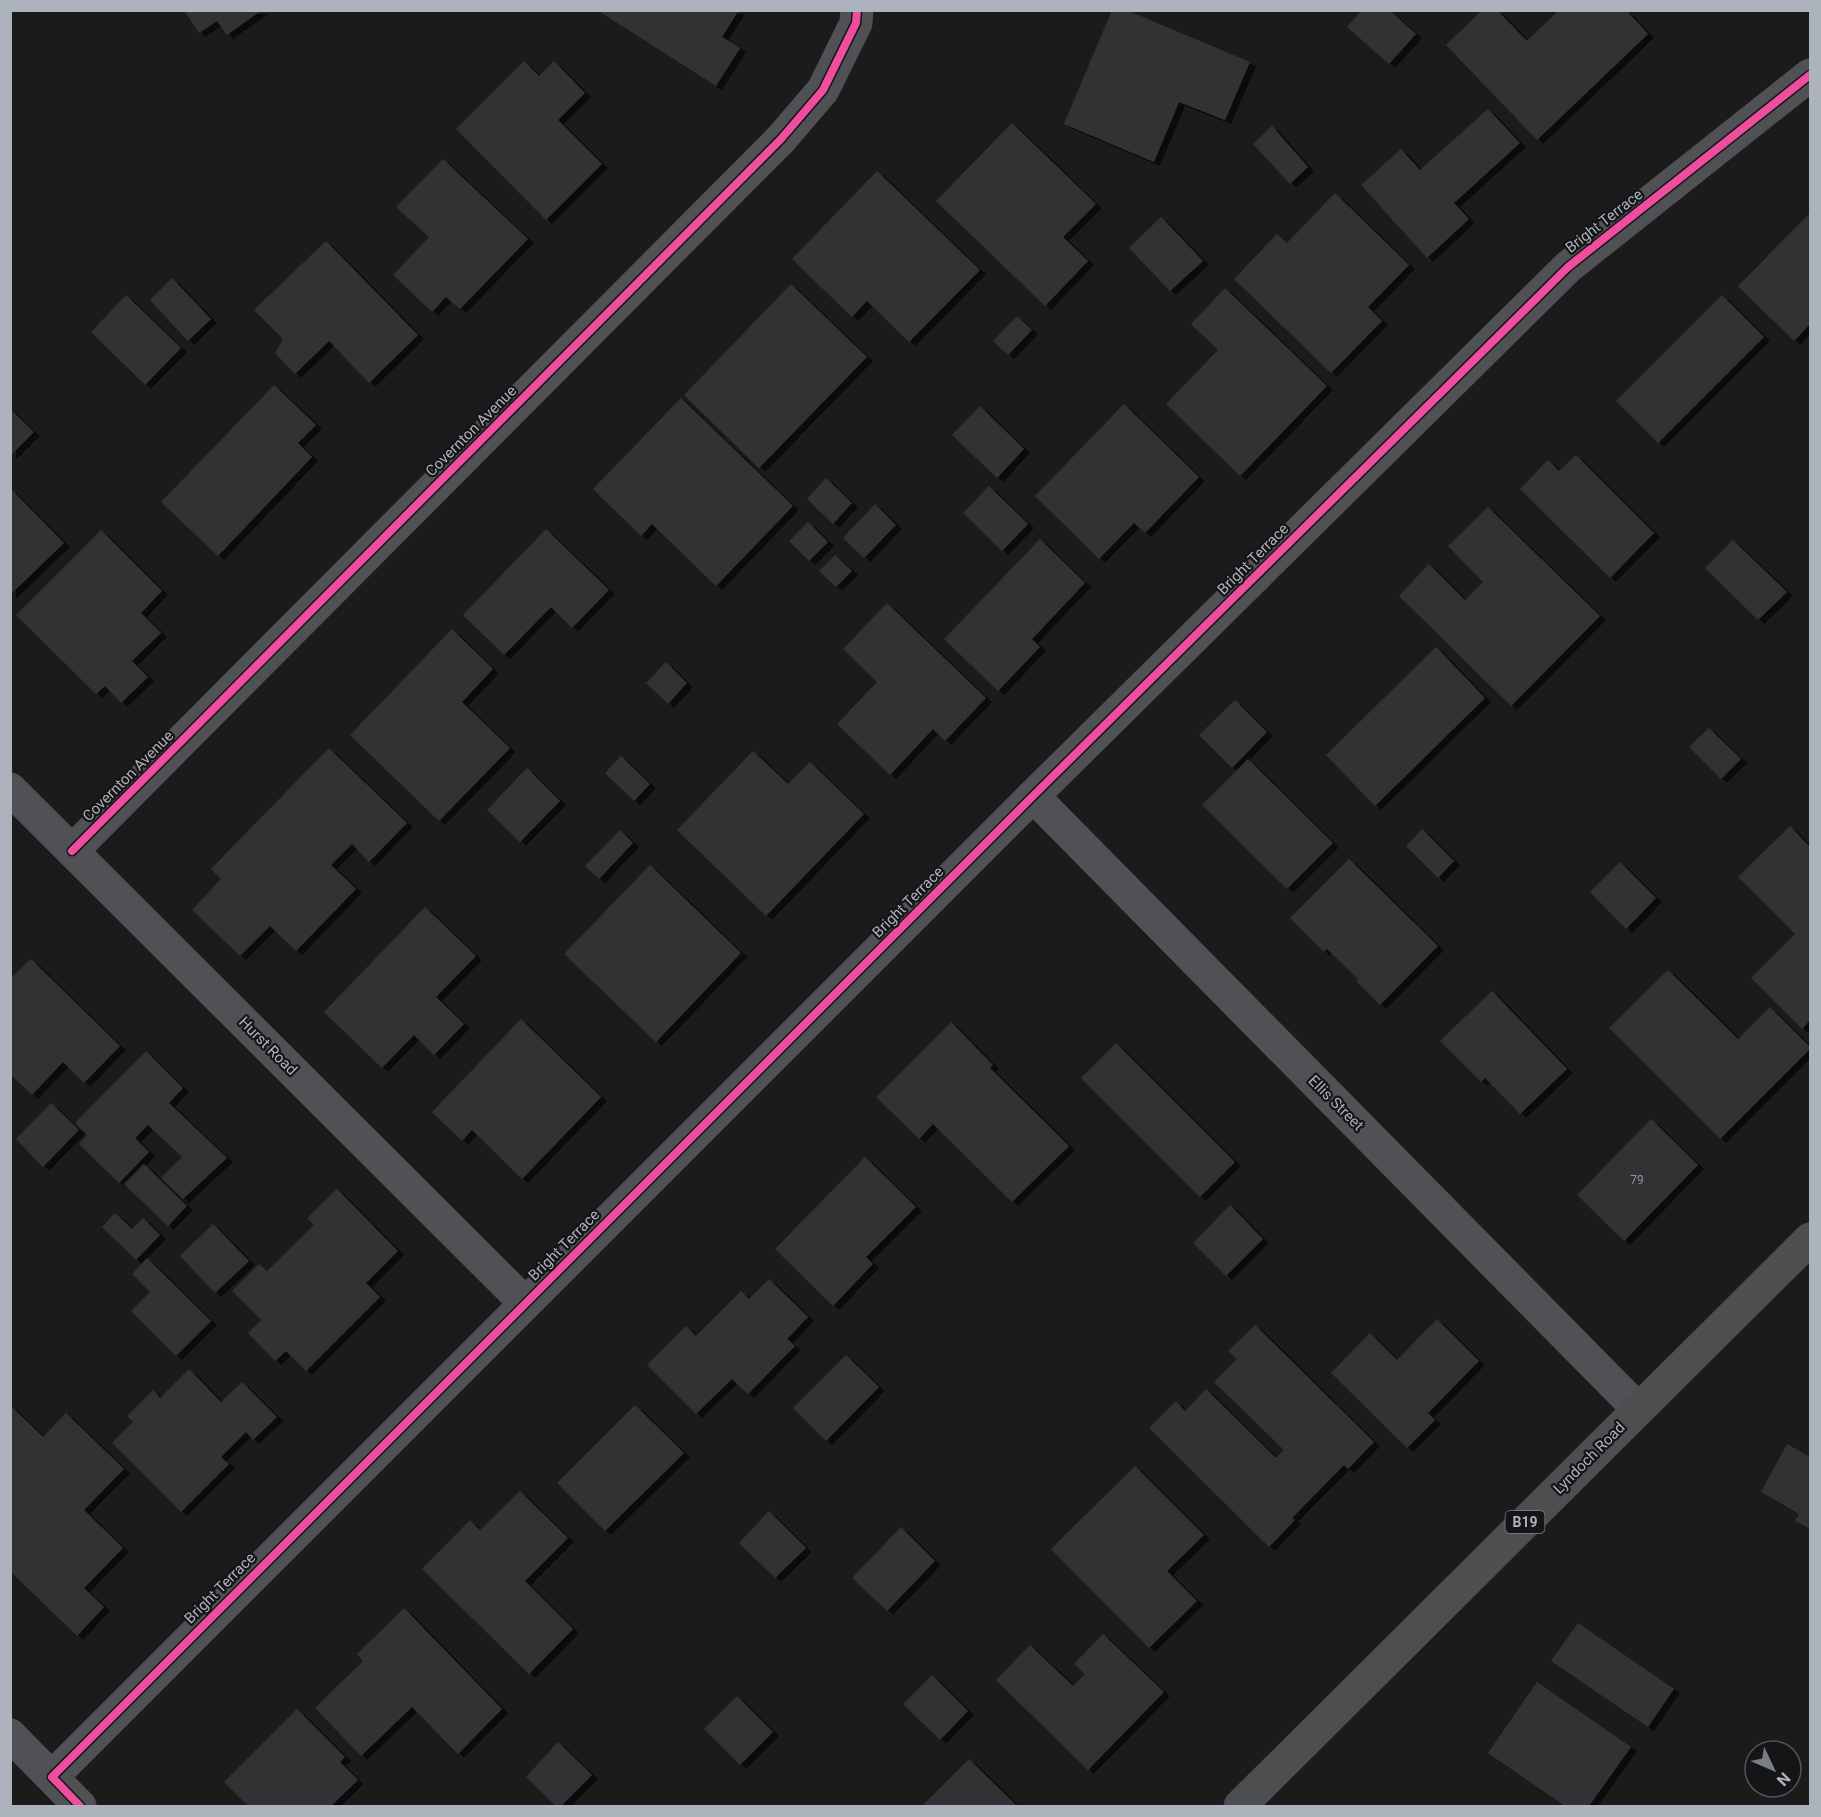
<svg xmlns="http://www.w3.org/2000/svg" width="1821" height="1817" viewBox="0 0 1821 1817" font-family="Roboto,sans-serif">
<style>
.building{fill:#333334;filter:url(#shadow)}
.lines{fill:none;stroke-linecap:round;stroke-linejoin:round}
.minor{stroke:#4f5155;stroke-width:33}
.tertiary{stroke:#4f5155;stroke-width:33}
.primary{stroke:#4d4e50;stroke-width:33}
.cycleway-casing{stroke:#151518;stroke-width:11}
.cycleway{stroke:#ef4d9e;stroke-width:8}
.labels{text-anchor:middle;stroke-width:4.5;stroke-linejoin:round;paint-order:stroke}
.number-label{font-size:12px;fill:#8e939a}
.shield{fill:#151518;stroke:#7f848b;stroke-width:1.5}
.shield-label{font-size:14px;font-weight:bold;fill:#acb3bc}
.street-label{font-size:15px;fill:#acb3bc;stroke:#151518}
</style>
<defs>
<filter id="shadow"><feDropShadow dx="6" dy="4" stdDeviation="0" flood-color="#0009"/></filter>
</defs>
<rect width="100%" height="100%" fill="#1b1b1c"/>
<g class="building">
<path d="M 184,10 L 262,10 L 227,35 L 217,21 L 199,33 Z"/>
<path d="M 597,10 L 739,10 L 722,37 L 740,48 L 716,86 Z"/>
<path d="M 1112,10 L 1126,10 L 1250,62 L 1225,120 L 1179,102 L 1154,162 L 1064,124 Z"/>
<path d="M 1362,10 L 1389,10 L 1416,34 L 1389,64 L 1347,27 Z"/>
<path d="M 1482,10 L 1497,10 L 1527,41 L 1559,10 L 1626,10 L 1648,34 L 1537,140 L 1446,45 Z"/>
<path d="M 524,61 L 539,76 L 554,61 L 585,93 L 558,120 L 602,164 L 546,220 L 456,129 Z"/>
<path d="M 1488,109 L 1520,143 L 1454,203 L 1469,219 L 1427,258 L 1361,185 L 1401,149 L 1420,170 Z"/>
<path d="M 1012,123 L 1096,204 L 1063,237 L 1088,261 L 1045,306 L 936,201 Z"/>
<path d="M 1272,126 L 1308,167 L 1290,184 L 1253,144 Z"/>
<path d="M 443,159 L 528,239 L 460,309 L 446,297 L 432,312 L 393,275 L 429,237 L 396,207 Z"/>
<path d="M 877,171 L 980,270 L 909,342 L 867,301 L 852,317 L 792,259 Z"/>
<path d="M 1335,193 L 1409,265 L 1368,307 L 1382,321 L 1331,373 L 1234,279 L 1277,234 L 1287,243 Z"/>
<path d="M 1810,213 L 1810,324 L 1794,341 L 1738,286 Z"/>
<path d="M 1161,217 L 1203,261 L 1170,291 L 1129,248 Z"/>
<path d="M 326,241 L 418,335 L 369,383 L 329,341 L 295,374 L 275,353 L 283,339 L 254,310 Z"/>
<path d="M 172,278 L 211,319 L 188,341 L 150,300 Z"/>
<path d="M 791,284 L 867,357 L 759,468 L 684,395 Z"/>
<path d="M 1225,288 L 1327,386 L 1240,476 L 1166,404 L 1218,350 L 1191,324 Z"/>
<path d="M 126,295 L 181,348 L 145,385 L 91,332 Z"/>
<path d="M 1722,295 L 1764,337 L 1658,443 L 1616,401 Z"/>
<path d="M 1017,316 L 1032,330 L 1008,355 L 993,341 Z"/>
<path d="M 274,385 L 316,425 L 298,443 L 312,457 L 218,556 L 161,502 Z"/>
<path d="M 681,398 L 793,506 L 716,586 L 652,524 L 641,536 L 593,489 Z"/>
<path d="M 1124,404 L 1199,477 L 1145,533 L 1134,523 L 1099,559 L 1035,496 Z"/>
<path d="M 980,406 L 1024,449 L 997,478 L 952,435 Z"/>
<path d="M 10,409 L 34,432 L 10,456 Z"/>
<path d="M 1576,455 L 1654,533 L 1610,578 L 1520,489 L 1548,460 L 1559,471 Z"/>
<path d="M 826,478 L 852,503 L 833,524 L 807,499 Z"/>
<path d="M 989,486 L 1028,524 L 1002,551 L 963,513 Z"/>
<path d="M 10,488 L 64,543 L 10,595 Z"/>
<path d="M 875,504 L 896,525 L 864,558 L 843,538 Z"/>
<path d="M 1488,507 L 1600,616 L 1511,706 L 1399,596 L 1429,564 L 1465,600 L 1483,582 L 1448,546 Z"/>
<path d="M 808,522 L 828,542 L 809,561 L 789,541 Z"/>
<path d="M 546,529 L 609,590 L 572,628 L 551,607 L 504,655 L 463,615 Z"/>
<path d="M 101,530 L 162,591 L 141,613 L 161,633 L 132,661 L 148,677 L 121,703 L 105,686 L 96,694 L 16,615 Z"/>
<path d="M 1040,539 L 1085,583 L 1032,639 L 1040,647 L 998,691 L 944,639 Z"/>
<path d="M 1733,540 L 1787,592 L 1758,620 L 1705,568 Z"/>
<path d="M 835,555 L 852,571 L 836,587 L 819,571 Z"/>
<path d="M 887,603 L 986,698 L 945,741 L 933,729 L 890,775 L 837,724 L 877,682 L 843,649 Z"/>
<path d="M 452,629 L 493,669 L 462,702 L 510,748 L 439,821 L 350,735 Z"/>
<path d="M 1436,647 L 1485,698 L 1375,806 L 1326,755 Z"/>
<path d="M 666,662 L 687,683 L 668,704 L 646,683 Z"/>
<path d="M 1235,700 L 1267,732 L 1232,768 L 1199,735 Z"/>
<path d="M 1709,728 L 1741,759 L 1721,779 L 1689,747 Z"/>
<path d="M 329,748 L 407,823 L 369,862 L 352,844 L 331,865 L 356,889 L 296,951 L 270,926 L 240,956 L 192,910 L 221,879 L 211,869 Z"/>
<path d="M 753,751 L 788,784 L 810,762 L 864,814 L 766,916 L 677,830 Z"/>
<path d="M 621,756 L 650,784 L 634,801 L 605,773 Z"/>
<path d="M 1248,759 L 1333,843 L 1287,889 L 1202,805 Z"/>
<path d="M 527,768 L 560,801 L 520,842 L 487,810 Z"/>
<path d="M 1790,826 L 1810,847 L 1810,1020 L 1802,1029 L 1751,978 L 1795,934 L 1738,877 Z"/>
<path d="M 1422,829 L 1454,861 L 1438,878 L 1406,846 Z"/>
<path d="M 620,830 L 633,843 L 599,879 L 585,866 Z"/>
<path d="M 1349,859 L 1438,946 L 1380,1005 L 1356,981 L 1358,979 L 1327,949 L 1324,952 L 1290,918 Z"/>
<path d="M 1620,862 L 1656,898 L 1626,929 L 1590,892 Z"/>
<path d="M 650,865 L 741,953 L 656,1042 L 564,954 Z"/>
<path d="M 425,907 L 476,956 L 436,997 L 464,1024 L 434,1055 L 414,1035 L 382,1068 L 324,1012 Z"/>
<path d="M 31,959 L 120,1046 L 84,1083 L 63,1062 L 32,1095 L 10,1074 L 10,979 Z"/>
<path d="M 1668,970 L 1738,1039 L 1770,1007 L 1810,1047 L 1810,1049 L 1720,1139 L 1609,1028 Z"/>
<path d="M 1492,991 L 1567,1069 L 1520,1114 L 1485,1078 L 1481,1082 L 1440,1041 Z"/>
<path d="M 521,1019 L 601,1097 L 522,1179 L 472,1130 L 462,1141 L 432,1112 Z"/>
<path d="M 951,1022 L 993,1065 L 990,1068 L 1069,1146 L 1012,1202 L 933,1124 L 919,1139 L 876,1097 Z"/>
<path d="M 1116,1043 L 1235,1162 L 1200,1197 L 1081,1078 Z"/>
<path d="M 146,1051 L 183,1088 L 169,1103 L 227,1158 L 183,1199 L 161,1178 L 182,1157 L 148,1125 L 135,1138 L 149,1152 L 119,1183 L 79,1144 L 87,1135 L 75,1123 Z"/>
<path d="M 51,1103 L 79,1130 L 43,1167 L 16,1139 Z"/>
<path d="M 1651,1119 L 1698,1165 L 1624,1241 L 1577,1195 Z"/>
<path d="M 865,1157 L 916,1207 L 866,1257 L 873,1264 L 833,1306 L 775,1249 Z"/>
<path d="M 144,1164 L 187,1206 L 168,1226 L 124,1184 Z"/>
<path d="M 337,1189 L 398,1251 L 366,1283 L 380,1297 L 306,1371 L 286,1351 L 275,1361 L 248,1333 L 261,1320 L 232,1291 L 259,1264 L 267,1271 L 314,1225 L 307,1218 Z"/>
<path d="M 1230,1205 L 1263,1239 L 1226,1276 L 1193,1243 Z"/>
<path d="M 115,1213 L 132,1229 L 143,1218 L 160,1235 L 136,1260 L 102,1227 Z"/>
<path d="M 213,1224 L 249,1261 L 215,1293 L 180,1256 Z"/>
<path d="M 147,1258 L 211,1321 L 176,1356 L 131,1311 L 150,1292 L 132,1274 Z"/>
<path d="M 769,1279 L 808,1317 L 787,1339 L 795,1346 L 748,1394 L 732,1379 L 696,1414 L 647,1365 L 686,1326 L 696,1336 L 741,1291 L 749,1299 Z"/>
<path d="M 1437,1319 L 1479,1361 L 1428,1413 L 1435,1420 L 1407,1448 L 1331,1373 L 1370,1333 L 1397,1360 Z"/>
<path d="M 1255,1325 L 1374,1442 L 1348,1469 L 1344,1465 L 1292,1518 L 1295,1520 L 1269,1547 L 1149,1428 L 1176,1401 L 1185,1411 L 1206,1389 L 1276,1458 L 1284,1450 L 1214,1382 L 1237,1359 L 1228,1351 Z"/>
<path d="M 846,1355 L 879,1387 L 826,1441 L 793,1408 Z"/>
<path d="M 189,1369 L 221,1402 L 242,1382 L 277,1417 L 253,1440 L 246,1432 L 221,1457 L 229,1464 L 181,1512 L 112,1443 L 133,1422 L 127,1416 L 153,1390 L 160,1398 Z"/>
<path d="M 10,1405 L 43,1437 L 66,1413 L 124,1469 L 84,1510 L 123,1548 L 84,1588 L 104,1607 L 77,1636 L 10,1571 Z"/>
<path d="M 635,1405 L 684,1453 L 605,1531 L 557,1483 Z"/>
<path d="M 1787,1444 L 1810,1457 L 1810,1529 L 1795,1521 L 1799,1514 L 1761,1492 Z"/>
<path d="M 1135,1466 L 1204,1535 L 1167,1571 L 1197,1601 L 1149,1648 L 1051,1549 Z"/>
<path d="M 520,1491 L 568,1538 L 525,1581 L 573,1629 L 529,1674 L 422,1569 L 470,1520 L 480,1530 Z"/>
<path d="M 769,1511 L 806,1548 L 775,1578 L 739,1543 Z"/>
<path d="M 901,1527 L 935,1561 L 887,1611 L 852,1578 Z"/>
<path d="M 404,1608 L 502,1709 L 458,1754 L 412,1707 L 361,1756 L 315,1708 L 363,1661 L 357,1654 Z"/>
<path d="M 1578,1623 L 1674,1689 L 1648,1727 L 1551,1661 Z"/>
<path d="M 1103,1634 L 1164,1692 L 1088,1770 L 996,1680 L 1030,1645 L 1073,1686 L 1085,1674 L 1074,1664 Z"/>
<path d="M 932,1675 L 968,1711 L 940,1740 L 903,1704 Z"/>
<path d="M 1537,1682 L 1631,1747 L 1589,1806 L 1565,1806 L 1488,1753 Z"/>
<path d="M 737,1696 L 773,1732 L 740,1765 L 704,1729 Z"/>
<path d="M 297,1709 L 345,1757 L 340,1762 L 358,1780 L 331,1806 L 248,1806 L 224,1782 Z"/>
<path d="M 558,1742 L 592,1775 L 561,1806 L 556,1806 L 526,1777 Z"/>
<path d="M 969,1759 L 1017,1806 L 922,1806 Z"/>
</g>
<g class="lines">
<g class="minor">
<path d="M 10,789 L 525,1303"/>
<path d="M 1033,796 L 1638,1409"/>
<path d="M 72,851 L 781,139 L 823,90 L 856,23 L 857,10"/>
<path d="M 52,1777 L 1033,796 L 1568,267 L 1810,75"/>
</g>
<path class="tertiary" d="M 10,1735 L 80,1806"/>
<path class="primary" d="M 1240,1806 L 1810,1239"/>
<g class="cycleway-casing">
<g id="cycleway">
<path d="M 72,851 L 781,139 L 823,90 L 856,23 L 857,10"/>
<path d="M 80,1806 L 52,1777 L 1033,796 L 1568,267 L 1810,75"/>
</g>
</g>
<use href="#cycleway" class="cycleway"/>
</g>
<g class="labels">
<g class="number-label">
<text x="1637" y="1184">79</text>
</g>
<rect class="shield" x="1505.5" y="1511" width="39" height="22" rx="4.5"/>
<g class="shield-label">
<text x="1525" y="1527">B19</text>
</g>
<g class="street-label">
<text transform="translate(1604 221) rotate(-38)" y="5">Bright Terrace</text>
<text transform="translate(471 431) rotate(-45)" y="5">Covernton Avenue</text>
<text transform="translate(1253 559) rotate(-45)" y="5">Bright Terrace</text>
<text transform="translate(128 776) rotate(-45)" y="5">Covernton Avenue</text>
<text transform="translate(908 902) rotate(-45)" y="5">Bright Terrace</text>
<text transform="translate(268 1046) rotate(45)" y="5">Hurst Road</text>
<text transform="translate(1336 1103) rotate(45)" y="5">Ellis Street</text>
<text transform="translate(564 1245) rotate(-45)" y="5">Bright Terrace</text>
<text transform="translate(1589 1458) rotate(-45)" y="5">Lyndoch Road</text>
<text transform="translate(220 1588) rotate(-45)" y="5">Bright Terrace</text>
</g>
</g>
<rect width="1821" height="1817" fill="none" stroke="#acb3bc" stroke-width="24"/>
<g transform="translate(1773 1769) rotate(134)"><circle r="28" fill="#151518" stroke="#51545a" stroke-width="1.5"/>
<path d="M0-4.5L10 22L0 15L-10 22Z" fill="#797e84"/>
<text y="-9" font-size="16" font-weight="bold" text-anchor="middle" fill="#acb3bc">N</text>
</g>
</svg>
